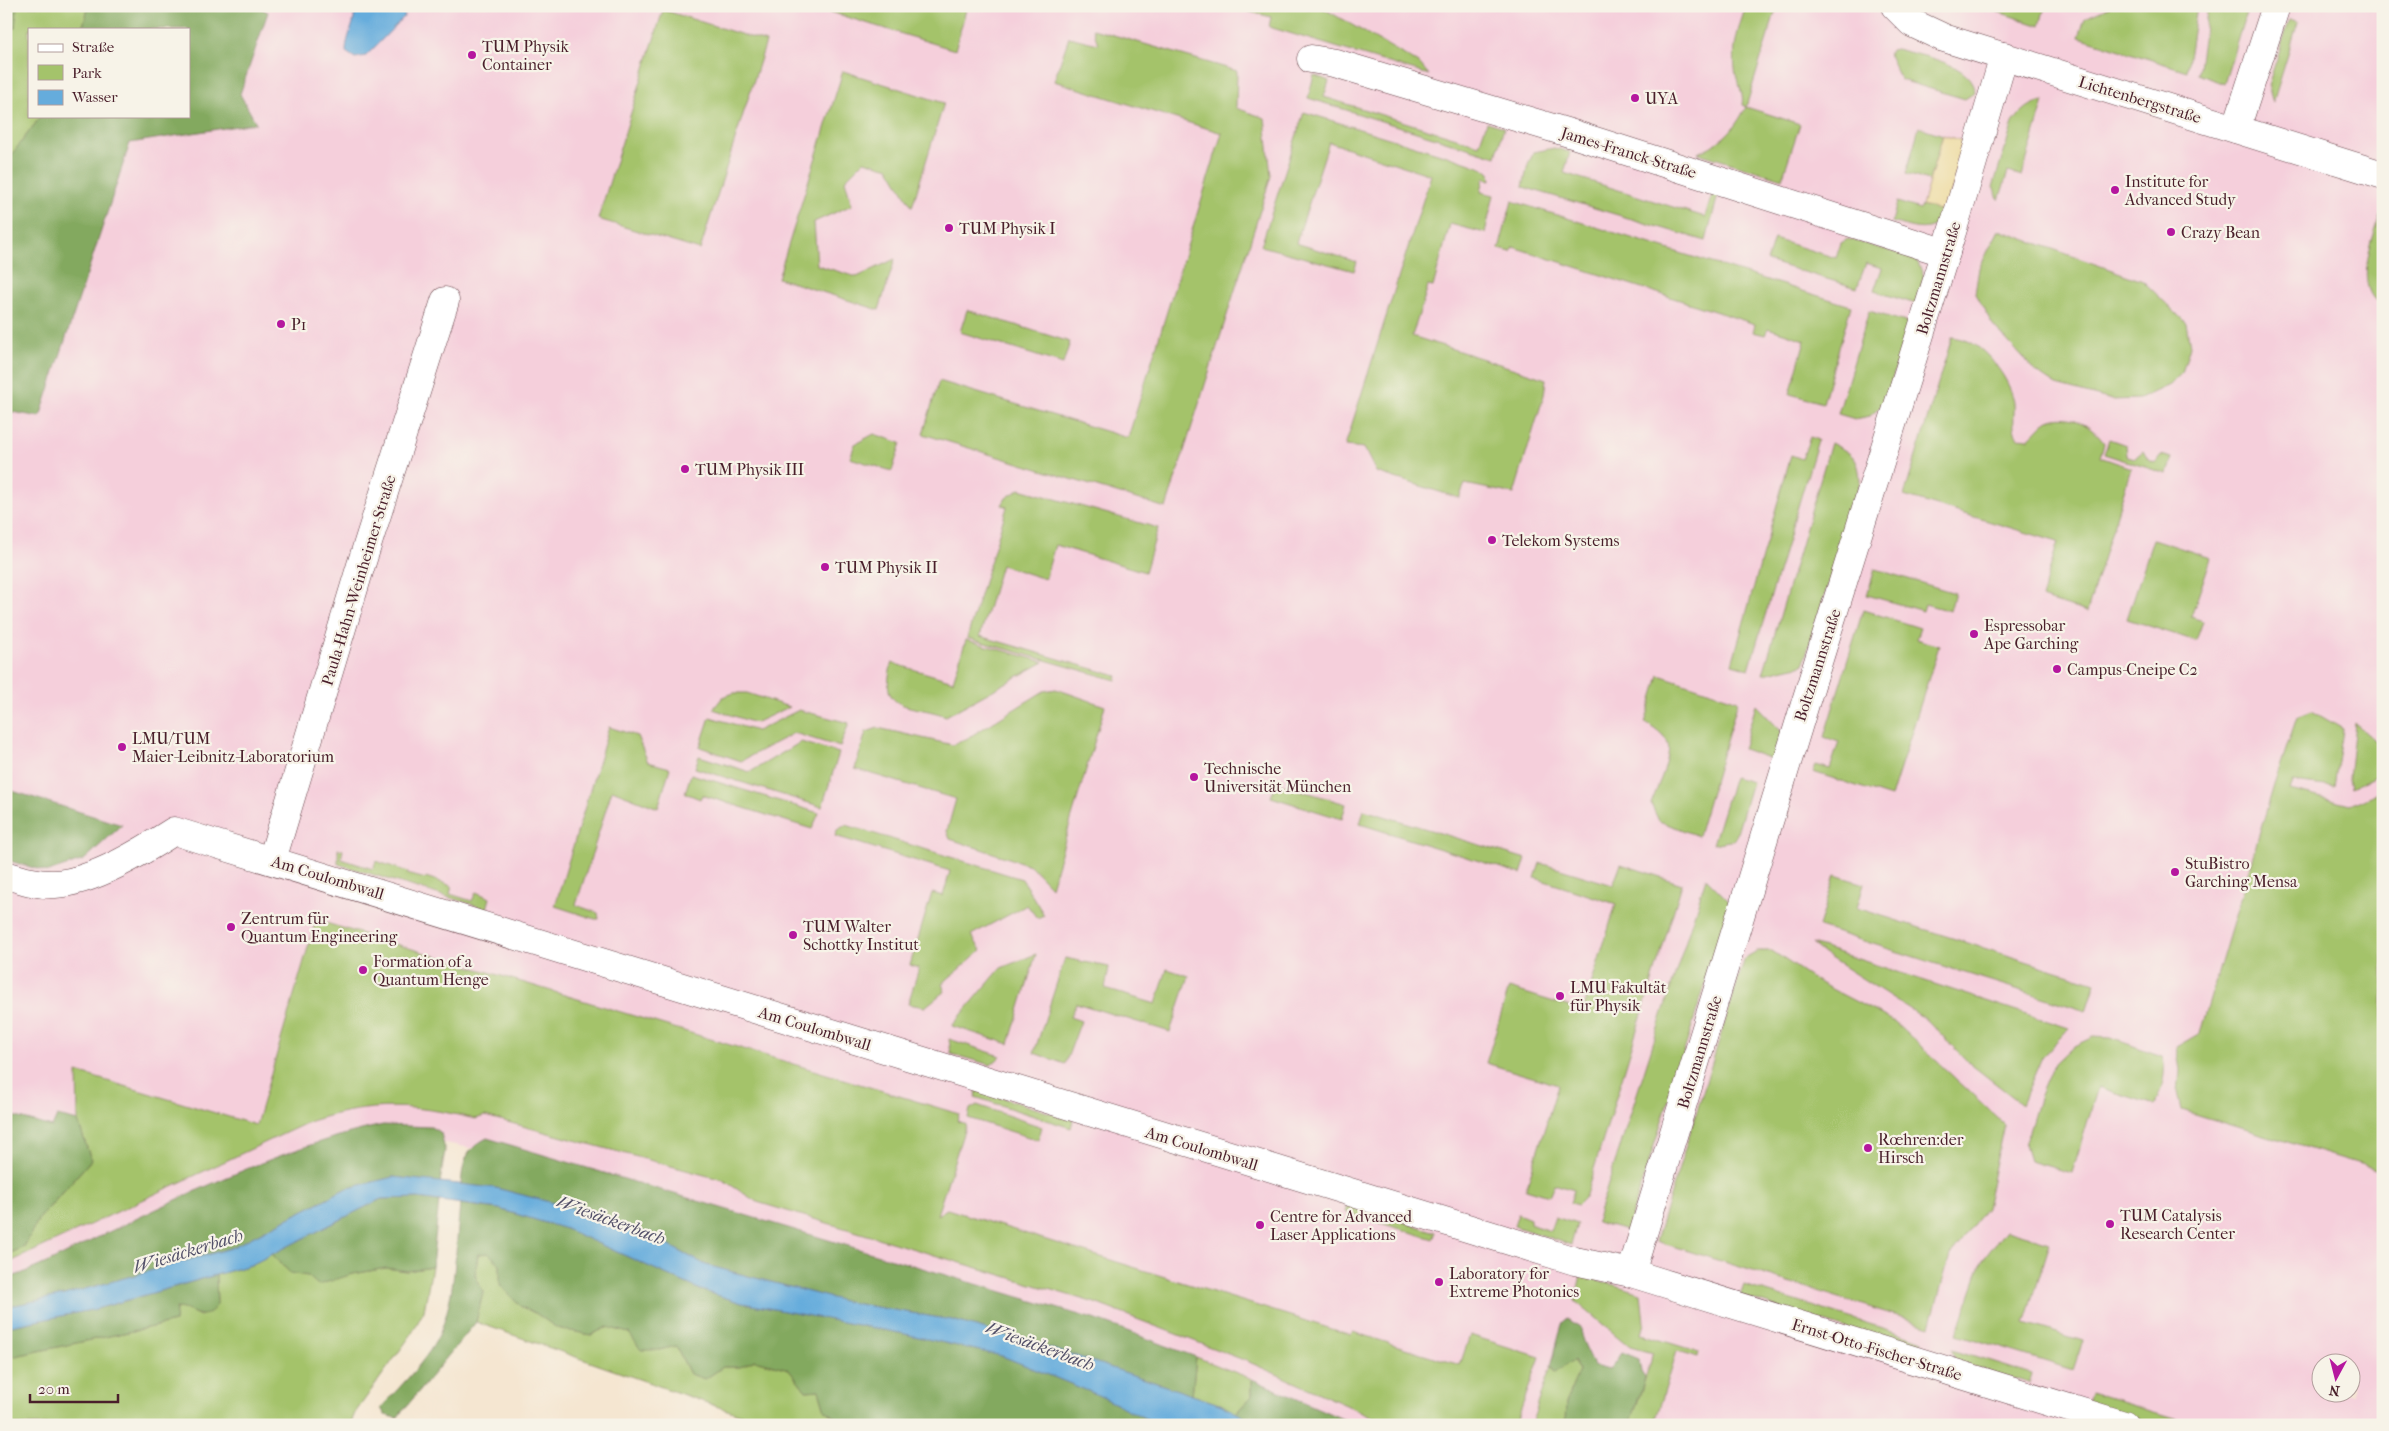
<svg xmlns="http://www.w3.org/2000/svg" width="2389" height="1431" viewBox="0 0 2389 1431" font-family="'IM FELL French Canon',serif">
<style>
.built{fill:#f5cfdb;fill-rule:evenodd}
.green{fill:#a4c36b;stroke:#77714b}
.forest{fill:#83a95f;stroke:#666445}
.sand{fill:#eeda9e;stroke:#9c7c64}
.water{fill:#65acdc;stroke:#586684}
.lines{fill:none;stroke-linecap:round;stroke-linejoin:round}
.street-casing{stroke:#643d44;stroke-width:29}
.street{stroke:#fff;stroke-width:28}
.poi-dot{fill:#b5179e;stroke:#f7f3e8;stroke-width:2}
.labels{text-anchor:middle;stroke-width:4.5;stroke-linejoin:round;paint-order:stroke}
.poi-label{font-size:16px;fill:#4a1f2b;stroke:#f7f3e8;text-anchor:start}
.street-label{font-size:16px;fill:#4a1f2b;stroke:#f7f3e8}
.water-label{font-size:18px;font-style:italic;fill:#535069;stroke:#f7f3e8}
</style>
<rect width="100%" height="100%" fill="#f7f3e8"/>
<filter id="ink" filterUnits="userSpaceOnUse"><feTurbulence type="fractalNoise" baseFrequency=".02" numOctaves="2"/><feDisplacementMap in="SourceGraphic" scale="10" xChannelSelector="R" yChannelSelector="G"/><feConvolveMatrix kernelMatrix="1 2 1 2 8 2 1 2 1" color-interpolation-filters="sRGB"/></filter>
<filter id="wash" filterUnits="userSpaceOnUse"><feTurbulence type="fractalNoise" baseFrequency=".0096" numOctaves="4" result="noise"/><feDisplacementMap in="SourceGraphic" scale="20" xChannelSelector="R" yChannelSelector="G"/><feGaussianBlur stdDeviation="1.12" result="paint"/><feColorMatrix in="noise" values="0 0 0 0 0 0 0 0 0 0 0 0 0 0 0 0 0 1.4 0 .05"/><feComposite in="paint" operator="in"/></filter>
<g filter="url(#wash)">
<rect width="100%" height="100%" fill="#f5e6d1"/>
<path class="built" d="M 161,6 L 2383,6 L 2383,1425 L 1310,1425 L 504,1155 L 431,1140 L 6,1290 L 6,416 L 127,125 L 189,116 L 189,29 ZM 2322,1364 L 2352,1364 L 2352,1394 L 2322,1394 Z"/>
<g class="green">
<path d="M 17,6 L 89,6 L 82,29 L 29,29 L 29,116 L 41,116 L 6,162 L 6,33 L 15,28 Z"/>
<path d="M 832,6 L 967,6 L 955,50 L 830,12 Z"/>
<path d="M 1250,6 L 1305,6 L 1309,9 L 1311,6 L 1319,6 L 1420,64 L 1429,75 L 1269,27 L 1271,17 L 1247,11 Z"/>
<path d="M 1746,6 L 1777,6 L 1746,107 L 1800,124 L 1782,179 L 1698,153 C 1723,141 1733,132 1746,107 L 1742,105 C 1744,93 1739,87 1736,75 C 1731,50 1738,30 1746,6 Z"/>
<path d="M 1981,6 L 2045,6 L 2040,26 Z"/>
<path d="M 2112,6 L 2197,6 L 2187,71 L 2079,37 L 2085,18 Z"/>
<path d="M 2208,6 L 2248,6 L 2224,84 L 2198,74 Z"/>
<path d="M 663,10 L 766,42 L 700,250 L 598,219 Z"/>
<path d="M 2290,19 L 2298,22 L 2273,103 L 2268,85 Z"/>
<path d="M 1093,29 L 1237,71 L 1236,108 L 1265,118 L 1271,176 L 1166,508 L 923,434 L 939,381 L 1128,438 L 1222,133 L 1054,81 L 1069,37 L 1098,44 Z"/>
<path d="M 1896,49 C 1918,55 1976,64 1974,93 L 1965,99 L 1901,80 L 1889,55 L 1891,50 Z"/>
<path d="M 843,71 L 944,103 L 912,207 L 889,168 L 864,161 L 845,180 L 852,205 L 814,222 L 817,265 L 857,277 L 895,259 L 879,310 L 778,278 Z"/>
<path d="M 1314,75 L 1329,81 L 1324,97 L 1479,145 L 1487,122 L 1504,127 L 1496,157 L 1308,98 Z"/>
<path d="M 2044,101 L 2022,176 L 2008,172 L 1999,200 L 1993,187 L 2013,123 C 2021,111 2030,103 2044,101 Z"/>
<path d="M 1304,112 L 1447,156 L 1485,169 L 1490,173 L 1491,180 L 1484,178 L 1481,192 L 1494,195 L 1485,233 L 1450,224 L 1433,287 L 1428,286 L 1412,336 L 1546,379 L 1544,395 L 1514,494 L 1465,484 L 1459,498 L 1376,472 L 1364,448 L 1345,446 L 1431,175 L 1329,142 L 1296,243 L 1357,262 L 1354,271 L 1261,246 Z"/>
<path d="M 1919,127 L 1943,135 L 1929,181 L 1906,174 Z"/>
<path d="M 1554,148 L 1570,152 L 1564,173 L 1705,217 L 1713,192 L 1718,195 L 1706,241 L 1523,187 L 1528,164 L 1534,152 Z"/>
<path d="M 1512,201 L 1851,306 L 1823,403 L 1790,394 L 1805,340 L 1768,328 L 1765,335 L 1753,332 L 1755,324 L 1513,247 L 1511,252 L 1499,249 Z"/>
<path d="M 1897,202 L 1920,209 L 1922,205 L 1945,212 C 1935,237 1912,228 1892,222 Z"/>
<path d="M 2383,207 L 2383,306 C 2350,289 2375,233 2383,207 Z"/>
<path d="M 1999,230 L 2143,281 L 2186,323 L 2190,346 L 2182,373 L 2169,385 L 2139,399 L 2112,400 L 2056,385 L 2035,371 L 1993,325 L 1975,294 L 1979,268 Z"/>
<path d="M 1774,239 L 1836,258 L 1841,243 L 1848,239 L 1907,256 L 1917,261 L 1924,276 L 1916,304 L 1874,291 L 1882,268 L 1866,263 L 1857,288 L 1767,261 Z"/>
<path d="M 967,310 L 1070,342 L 1063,364 L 960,332 Z"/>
<path d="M 1869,311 L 1909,323 L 1885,403 L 1870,416 L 1855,419 L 1838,414 Z"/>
<path d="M 1952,337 C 1957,338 1963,339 1968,341 C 1988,350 2011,381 2014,403 C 2015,415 2011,427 2018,438 L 2028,439 C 2036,433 2041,424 2049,420 C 2070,411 2093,427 2104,443 L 2100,457 L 2131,468 L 2087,612 L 2041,598 L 2058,542 L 1904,496 Z"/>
<path d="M 874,434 L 901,443 L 892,471 L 850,458 L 855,444 Z"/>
<path d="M 1810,437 L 1818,440 L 1749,669 L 1732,664 L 1791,455 L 1802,459 Z"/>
<path d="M 2109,439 L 2126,445 L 2127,456 L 2135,458 L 2143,451 L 2148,460 L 2155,463 L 2161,455 L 2172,458 L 2167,474 L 2104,454 Z"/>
<path d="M 1831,443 C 1852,454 1859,456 1860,482 L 1803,665 L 1763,674 Z"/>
<path d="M 1020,489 L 1158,528 L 1145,572 L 1055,545 L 1045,579 L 1001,565 L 980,636 L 1117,676 L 1116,680 L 967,638 L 1007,507 L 1002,505 L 1006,498 Z"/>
<path d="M 2153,539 L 2211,558 L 2191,617 L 2203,621 L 2196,641 L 2127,619 Z"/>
<path d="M 1875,569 L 1955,593 L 1950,611 L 1925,604 L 1923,611 L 1867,595 Z"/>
<path d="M 1863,610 L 1920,628 L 1916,639 L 1939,646 L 1891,797 L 1813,772 L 1816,765 L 1830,769 L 1839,742 L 1824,737 Z"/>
<path d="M 966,640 L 1044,662 L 946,716 C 911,703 877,714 892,663 L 953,681 Z"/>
<path d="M 1659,675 L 1738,701 L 1698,836 L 1659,821 L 1651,804 C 1656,790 1672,757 1668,744 C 1665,734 1653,727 1645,723 Z"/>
<path d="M 1056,689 L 1105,706 L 1051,887 L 1030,865 L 950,839 L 947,831 L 956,799 L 855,769 L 866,732 L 878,728 L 953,745 L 966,739 L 1044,691 Z"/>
<path d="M 734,693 L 747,693 L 789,707 L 755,723 L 713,709 L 723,697 Z"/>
<path d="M 1756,705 L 1783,733 L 1774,760 L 1743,749 Z"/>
<path d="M 799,710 L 849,723 L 840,747 L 794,733 L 741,761 L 700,747 L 710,717 L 757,731 Z"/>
<path d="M 2312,711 L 2343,729 L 2334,787 L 2293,782 L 2290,790 L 2350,805 L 2383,790 L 2383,1171 L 2182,1110 L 2178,1092 L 2180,1070 L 2176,1047 L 2200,1033 L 2274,785 L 2297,717 Z"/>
<path d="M 2355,723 L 2383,748 L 2383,773 L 2351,788 L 2349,779 Z"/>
<path d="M 609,727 L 637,736 L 648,762 L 670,768 L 658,808 L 612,790 L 576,905 L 598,913 L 599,919 L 595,919 L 555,906 Z"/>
<path d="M 801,742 L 839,753 L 822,807 L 695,768 L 699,756 L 750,772 Z"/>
<path d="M 691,774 L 819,813 L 812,829 L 702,795 L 700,799 L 685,793 Z"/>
<path d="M 1734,777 L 1752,782 L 1735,840 L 1713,844 Z"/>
<path d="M 1276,783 L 1346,804 L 1342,819 L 1271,797 Z"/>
<path d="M 1364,810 L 1526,859 L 1521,874 L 1360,824 Z"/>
<path d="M 846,825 L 1022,879 L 1044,915 L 1037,918 L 1027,905 L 971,935 L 981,950 L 942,984 L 945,991 L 925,1007 L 908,1004 L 919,968 L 910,965 L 932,893 L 943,896 L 950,871 L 835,836 L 837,830 Z"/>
<path d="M 338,849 L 343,850 L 341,859 L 373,869 L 376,861 L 408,872 L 407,874 L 426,879 L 426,877 L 452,886 L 450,894 L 472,901 L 476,892 L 490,898 L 487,909 L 338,864 Z"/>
<path d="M 1540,863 L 1613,885 L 1621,864 L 1682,884 L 1585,1198 L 1578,1205 L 1570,1203 L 1574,1190 L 1554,1184 L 1549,1196 L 1526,1189 L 1558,1085 L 1486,1063 L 1509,988 L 1583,1011 L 1616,904 L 1535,878 Z"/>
<path d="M 1835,875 L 1864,884 L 1857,908 L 2095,983 L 2086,1011 L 1819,927 Z"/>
<path d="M 1706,878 L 1731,903 L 1627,1231 L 1596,1222 Z"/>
<path d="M 316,920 L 959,1114 L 957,1121 L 966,1124 L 937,1215 L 947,1209 L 1351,1335 L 1353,1332 L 1460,1365 L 1470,1335 L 1540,1357 L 1519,1415 L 1515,1425 L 1391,1425 L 1249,1362 L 1095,1303 L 757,1202 L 723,1180 L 485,1116 L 475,1119 C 416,1104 370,1102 311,1121 L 6,1264 L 6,1255 L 24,1247 L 38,1220 L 91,1160 L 78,1121 L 77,1072 L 256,1125 Z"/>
<path d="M 1812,944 L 2069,1028 L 2042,1057 L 2022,1104 L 1969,1063 L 1927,1020 L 1824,954 Z"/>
<path d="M 1757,951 L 1772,951 L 1818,982 L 1895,1022 L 2004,1124 L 1986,1208 L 1950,1255 L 1930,1326 L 1656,1241 L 1745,958 Z"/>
<path d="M 1036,954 L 1009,1044 L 952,1026 L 1001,968 Z"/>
<path d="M 1065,958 L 1109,967 L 1105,989 L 1156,1004 L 1167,969 L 1189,976 L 1170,1032 L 1076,1003 L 1070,1017 L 1081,1021 L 1065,1064 L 1034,1053 Z"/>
<path d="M 2093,1037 L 2111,1038 L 2162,1056 C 2168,1071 2161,1090 2155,1105 L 2098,1087 L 2072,1173 L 2030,1161 L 2025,1145 L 2040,1095 L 2052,1067 L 2074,1046 Z"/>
<path d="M 949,1039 L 1001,1056 L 991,1065 L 951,1054 Z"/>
<path d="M 977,1090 L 1073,1120 L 1071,1128 L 975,1097 Z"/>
<path d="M 977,1105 L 1042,1127 L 1038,1140 L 968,1118 L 970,1109 Z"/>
<path d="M 1347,1205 L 1436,1232 L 1433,1239 L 1345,1212 Z"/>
<path d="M 1518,1214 L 1530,1219 L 1530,1224 L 1550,1231 L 1555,1217 L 1577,1224 L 1571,1245 L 1514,1226 Z"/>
<path d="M 2006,1230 L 2050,1243 L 2025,1323 L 2083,1341 L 2073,1370 L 1957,1334 L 1982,1261 Z"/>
<path d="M 489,1253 L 500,1264 L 501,1286 L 520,1306 L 537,1314 L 557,1328 L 591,1335 L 607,1327 L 629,1333 L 659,1350 L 676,1346 L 690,1374 L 705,1379 L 723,1367 L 740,1367 L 755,1360 L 789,1369 L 806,1391 L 819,1390 L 825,1410 L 848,1425 L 770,1425 L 476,1322 L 483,1292 L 475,1275 L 478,1254 Z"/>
<path d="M 272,1254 L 290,1273 L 308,1276 L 353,1274 L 386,1268 L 407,1271 L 432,1267 L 424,1311 L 411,1335 L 355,1413 L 350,1425 L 6,1425 L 6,1358 L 175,1322 L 176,1308 L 184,1308 L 200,1316 L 217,1305 L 216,1275 L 251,1265 Z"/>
<path d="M 1581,1275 L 1641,1293 L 1644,1323 L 1641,1334 L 1699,1352 L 1698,1357 L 1677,1351 L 1656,1419 L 1673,1425 L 1630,1425 L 1651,1361 L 1652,1353 L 1630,1347 L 1575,1301 Z"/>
<path d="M 1744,1285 L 1924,1341 L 1915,1350 L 1740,1296 Z"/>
<path d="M 1952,1349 L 2032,1374 L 2029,1383 L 1955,1361 Z"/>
<path d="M 1196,1357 L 1252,1379 L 1252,1396 L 1236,1413 L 1222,1405 L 1192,1395 Z"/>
<path d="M 1573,1360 L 1579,1371 L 1567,1399 L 1566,1425 L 1531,1425 L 1551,1366 L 1555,1373 Z"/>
<path d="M 2091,1393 L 2197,1425 L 2159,1425 L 2088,1403 Z"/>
</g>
<g class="forest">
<path d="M 6,6 L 17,6 L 15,28 L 6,33 Z"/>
<path d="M 89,6 L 256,6 L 268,12 L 240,94 L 256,123 L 130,143 L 40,417 L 6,411 L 6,162 L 41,116 L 189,116 L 189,29 L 82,29 Z"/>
<path d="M 6,789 L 122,825 L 84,860 L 48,872 L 6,860 Z"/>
<path d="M 6,1114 L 52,1127 L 57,1116 L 78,1121 L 91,1160 L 38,1220 L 24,1247 L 6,1255 Z"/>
<path d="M 383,1125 L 431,1127 L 441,1133 L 445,1150 L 440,1183 L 393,1177 L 345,1189 L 231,1248 L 64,1295 L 6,1307 L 6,1279 C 44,1267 81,1245 117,1228 C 198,1189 295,1143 383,1125 Z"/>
<path d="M 487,1138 L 1103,1322 L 1196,1357 L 1192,1395 L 1076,1356 L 952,1320 L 847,1302 L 706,1265 L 645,1233 L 580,1210 L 496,1188 L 461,1185 C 463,1161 466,1149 487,1138 Z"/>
<path d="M 418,1198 L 439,1201 L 432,1267 L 407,1271 L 386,1268 L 353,1274 L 318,1285 L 308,1276 L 290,1273 L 272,1254 L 381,1199 Z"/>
<path d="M 460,1204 L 499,1209 L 566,1229 L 701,1290 L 742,1303 L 905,1334 L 1002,1356 L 1098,1395 L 1159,1425 L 848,1425 L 825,1410 L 819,1390 L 806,1391 L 789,1369 L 755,1360 L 740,1367 L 723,1367 L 705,1379 L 690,1374 L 676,1346 L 659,1350 L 641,1350 L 629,1333 L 607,1327 L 591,1335 L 557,1328 L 537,1314 L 520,1306 L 500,1285 L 500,1264 L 488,1253 L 478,1254 L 475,1275 L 483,1292 L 476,1322 L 397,1418 L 385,1415 L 381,1408 C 403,1382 434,1355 444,1322 C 456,1285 456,1242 460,1204 Z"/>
<path d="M 216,1275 L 217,1305 C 201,1325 196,1309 176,1308 L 175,1322 L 6,1358 L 6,1327 L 96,1309 Z"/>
<path d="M 1568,1319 L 1580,1327 C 1580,1340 1589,1352 1594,1366 L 1609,1370 L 1622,1352 L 1639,1359 L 1641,1372 L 1645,1378 L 1630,1425 L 1566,1425 L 1567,1399 L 1579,1371 L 1573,1360 L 1555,1373 L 1551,1366 L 1562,1324 Z"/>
<path d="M 1252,1379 L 1356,1425 L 1259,1425 L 1236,1413 L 1252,1396 Z"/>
</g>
<path class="sand" d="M 1943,135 L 1966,142 L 1945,212 L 1922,205 Z"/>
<g class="water">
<path d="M 354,6 L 408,6 L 404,17 L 366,56 L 355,58 L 346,52 C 346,34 357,24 354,6 Z"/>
<path d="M 393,1177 L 496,1188 L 580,1210 L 645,1233 L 706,1265 L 847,1302 L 952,1320 L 1076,1356 L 1222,1405 L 1259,1425 L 1159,1425 L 1098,1395 L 1002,1356 L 905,1334 L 742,1303 L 701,1290 L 566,1229 L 499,1209 L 418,1198 L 381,1199 L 251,1265 L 96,1309 L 6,1327 L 6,1307 L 64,1295 L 231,1248 L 345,1189 Z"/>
</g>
</g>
<g filter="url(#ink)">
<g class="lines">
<g class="street-casing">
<g id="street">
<path d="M 1895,6 L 1912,23 L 1944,38 L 2383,175"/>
<path d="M 1311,59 L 1335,63 L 1576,135 L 1946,253"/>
<path d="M 2236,129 L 2276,6"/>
<path d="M 272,860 L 361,565 L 445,301"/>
<path d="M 6,875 C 22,880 38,885 55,884 C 93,882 143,851 174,831 L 1575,1261 L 1631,1273 L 2124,1425"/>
<path d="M 1631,1273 L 1805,704 L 1961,203 L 2004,56"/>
</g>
</g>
<use href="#street" class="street"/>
</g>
</g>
<g class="poi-dot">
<circle cx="472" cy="55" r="5"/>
<circle cx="1635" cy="98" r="5"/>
<circle cx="2115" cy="190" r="5"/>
<circle cx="949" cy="228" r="5"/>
<circle cx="2171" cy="232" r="5"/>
<circle cx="281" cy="324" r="5"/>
<circle cx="685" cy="469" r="5"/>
<circle cx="1492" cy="540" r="5"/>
<circle cx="825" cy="567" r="5"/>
<circle cx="1974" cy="634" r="5"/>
<circle cx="2057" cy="669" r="5"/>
<circle cx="122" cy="747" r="5"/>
<circle cx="1194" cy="777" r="5"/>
<circle cx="2175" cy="872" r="5"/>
<circle cx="231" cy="927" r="5"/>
<circle cx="793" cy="935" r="5"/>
<circle cx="363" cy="970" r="5"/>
<circle cx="1560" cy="996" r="5"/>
<circle cx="1868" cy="1148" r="5"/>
<circle cx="2110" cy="1224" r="5"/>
<circle cx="1260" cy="1225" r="5"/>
<circle cx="1439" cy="1282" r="5"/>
</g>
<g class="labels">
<g class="poi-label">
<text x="482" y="52">TUM Physik<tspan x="482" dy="18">Container</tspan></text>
<text x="1645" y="104">UYA</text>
<text x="2125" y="187">Institute for<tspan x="2125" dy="18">Advanced Study</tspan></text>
<text x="959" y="234">TUM Physik I</text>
<text x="2181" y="238">Crazy Bean</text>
<text x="291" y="330">P1</text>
<text x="695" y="475">TUM Physik III</text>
<text x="1502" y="546">Telekom Systems</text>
<text x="835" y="573">TUM Physik II</text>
<text x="1984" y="631">Espressobar<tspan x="1984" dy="18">Ape Garching</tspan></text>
<text x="2067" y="675">Campus-Cneipe C2</text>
<text x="132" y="744">LMU/TUM<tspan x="132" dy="18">Maier-Leibnitz-Laboratorium</tspan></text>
<text x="1204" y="774">Technische<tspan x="1204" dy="18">Universität München</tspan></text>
<text x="2185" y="869">StuBistro<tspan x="2185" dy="18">Garching Mensa</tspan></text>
<text x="241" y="924">Zentrum für<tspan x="241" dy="18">Quantum Engineering</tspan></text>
<text x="803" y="932">TUM Walter<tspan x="803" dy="18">Schottky Institut</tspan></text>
<text x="373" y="967">Formation of a<tspan x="373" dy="18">Quantum Henge</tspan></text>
<text x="1570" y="993">LMU Fakultät<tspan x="1570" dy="18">für Physik</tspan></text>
<text x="1878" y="1145">Rœhren:der<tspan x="1878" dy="18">Hirsch</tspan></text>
<text x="2120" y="1221">TUM Catalysis<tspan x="2120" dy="18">Research Center</tspan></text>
<text x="1270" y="1222">Centre for Advanced<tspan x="1270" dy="18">Laser Applications</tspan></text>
<text x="1449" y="1279">Laboratory for<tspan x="1449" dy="18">Extreme Photonics</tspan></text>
</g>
<g class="street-label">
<text transform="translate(2140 99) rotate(17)" y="6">Lichtenbergstraße</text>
<text transform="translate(1629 152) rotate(17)" y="6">James-Franck-Straße</text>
<text transform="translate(1938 278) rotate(-73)" y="6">Boltzmannstraße</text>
<text transform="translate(358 580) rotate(-73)" y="6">Paula-Hahn-Weinheimer-Straße</text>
<text transform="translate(1817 665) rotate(-72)" y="6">Boltzmannstraße</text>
<text transform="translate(328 877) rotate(17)" y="6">Am Coulombwall</text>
<text transform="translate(815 1028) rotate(17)" y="6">Am Coulombwall</text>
<text transform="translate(1699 1052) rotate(-73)" y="6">Boltzmannstraße</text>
<text transform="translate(1202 1148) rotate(17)" y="6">Am Coulombwall</text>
<text transform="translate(1877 1349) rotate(17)" y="6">Ernst-Otto-Fischer-Straße</text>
</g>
<g class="water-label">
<text transform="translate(611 1220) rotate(20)" y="6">Wiesäckerbach</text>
<text transform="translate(188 1251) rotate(-17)" y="6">Wiesäckerbach</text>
<text transform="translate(1040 1346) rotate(20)" y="6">Wiesäckerbach</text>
</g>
</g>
<rect width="2389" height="1431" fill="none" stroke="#f7f3e8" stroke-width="25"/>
<rect x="28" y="28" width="162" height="90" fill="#f7f3e8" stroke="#b29e9c"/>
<rect x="38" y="44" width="25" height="8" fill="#ffffff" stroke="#b29e9c"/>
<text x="72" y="52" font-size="15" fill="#4a1f2b">Straße</text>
<rect x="38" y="65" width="25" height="15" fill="#a4c36b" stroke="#b29e9c"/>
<text x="72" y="78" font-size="15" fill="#4a1f2b">Park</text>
<rect x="38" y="90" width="25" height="15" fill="#65acdc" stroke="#b29e9c"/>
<text x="72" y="102" font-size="15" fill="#4a1f2b">Wasser</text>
<g transform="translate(2336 1378) rotate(187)"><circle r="24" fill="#f7f3e8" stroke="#b29e9c"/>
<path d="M0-4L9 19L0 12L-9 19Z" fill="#b5179e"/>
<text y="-8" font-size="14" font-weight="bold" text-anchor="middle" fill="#4a1f2b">N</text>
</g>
<path d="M30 1394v8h88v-8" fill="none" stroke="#4a1f2b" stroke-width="2.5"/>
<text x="38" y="1394" font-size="15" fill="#4a1f2b" stroke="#f7f3e8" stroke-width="4" paint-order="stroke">20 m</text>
</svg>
